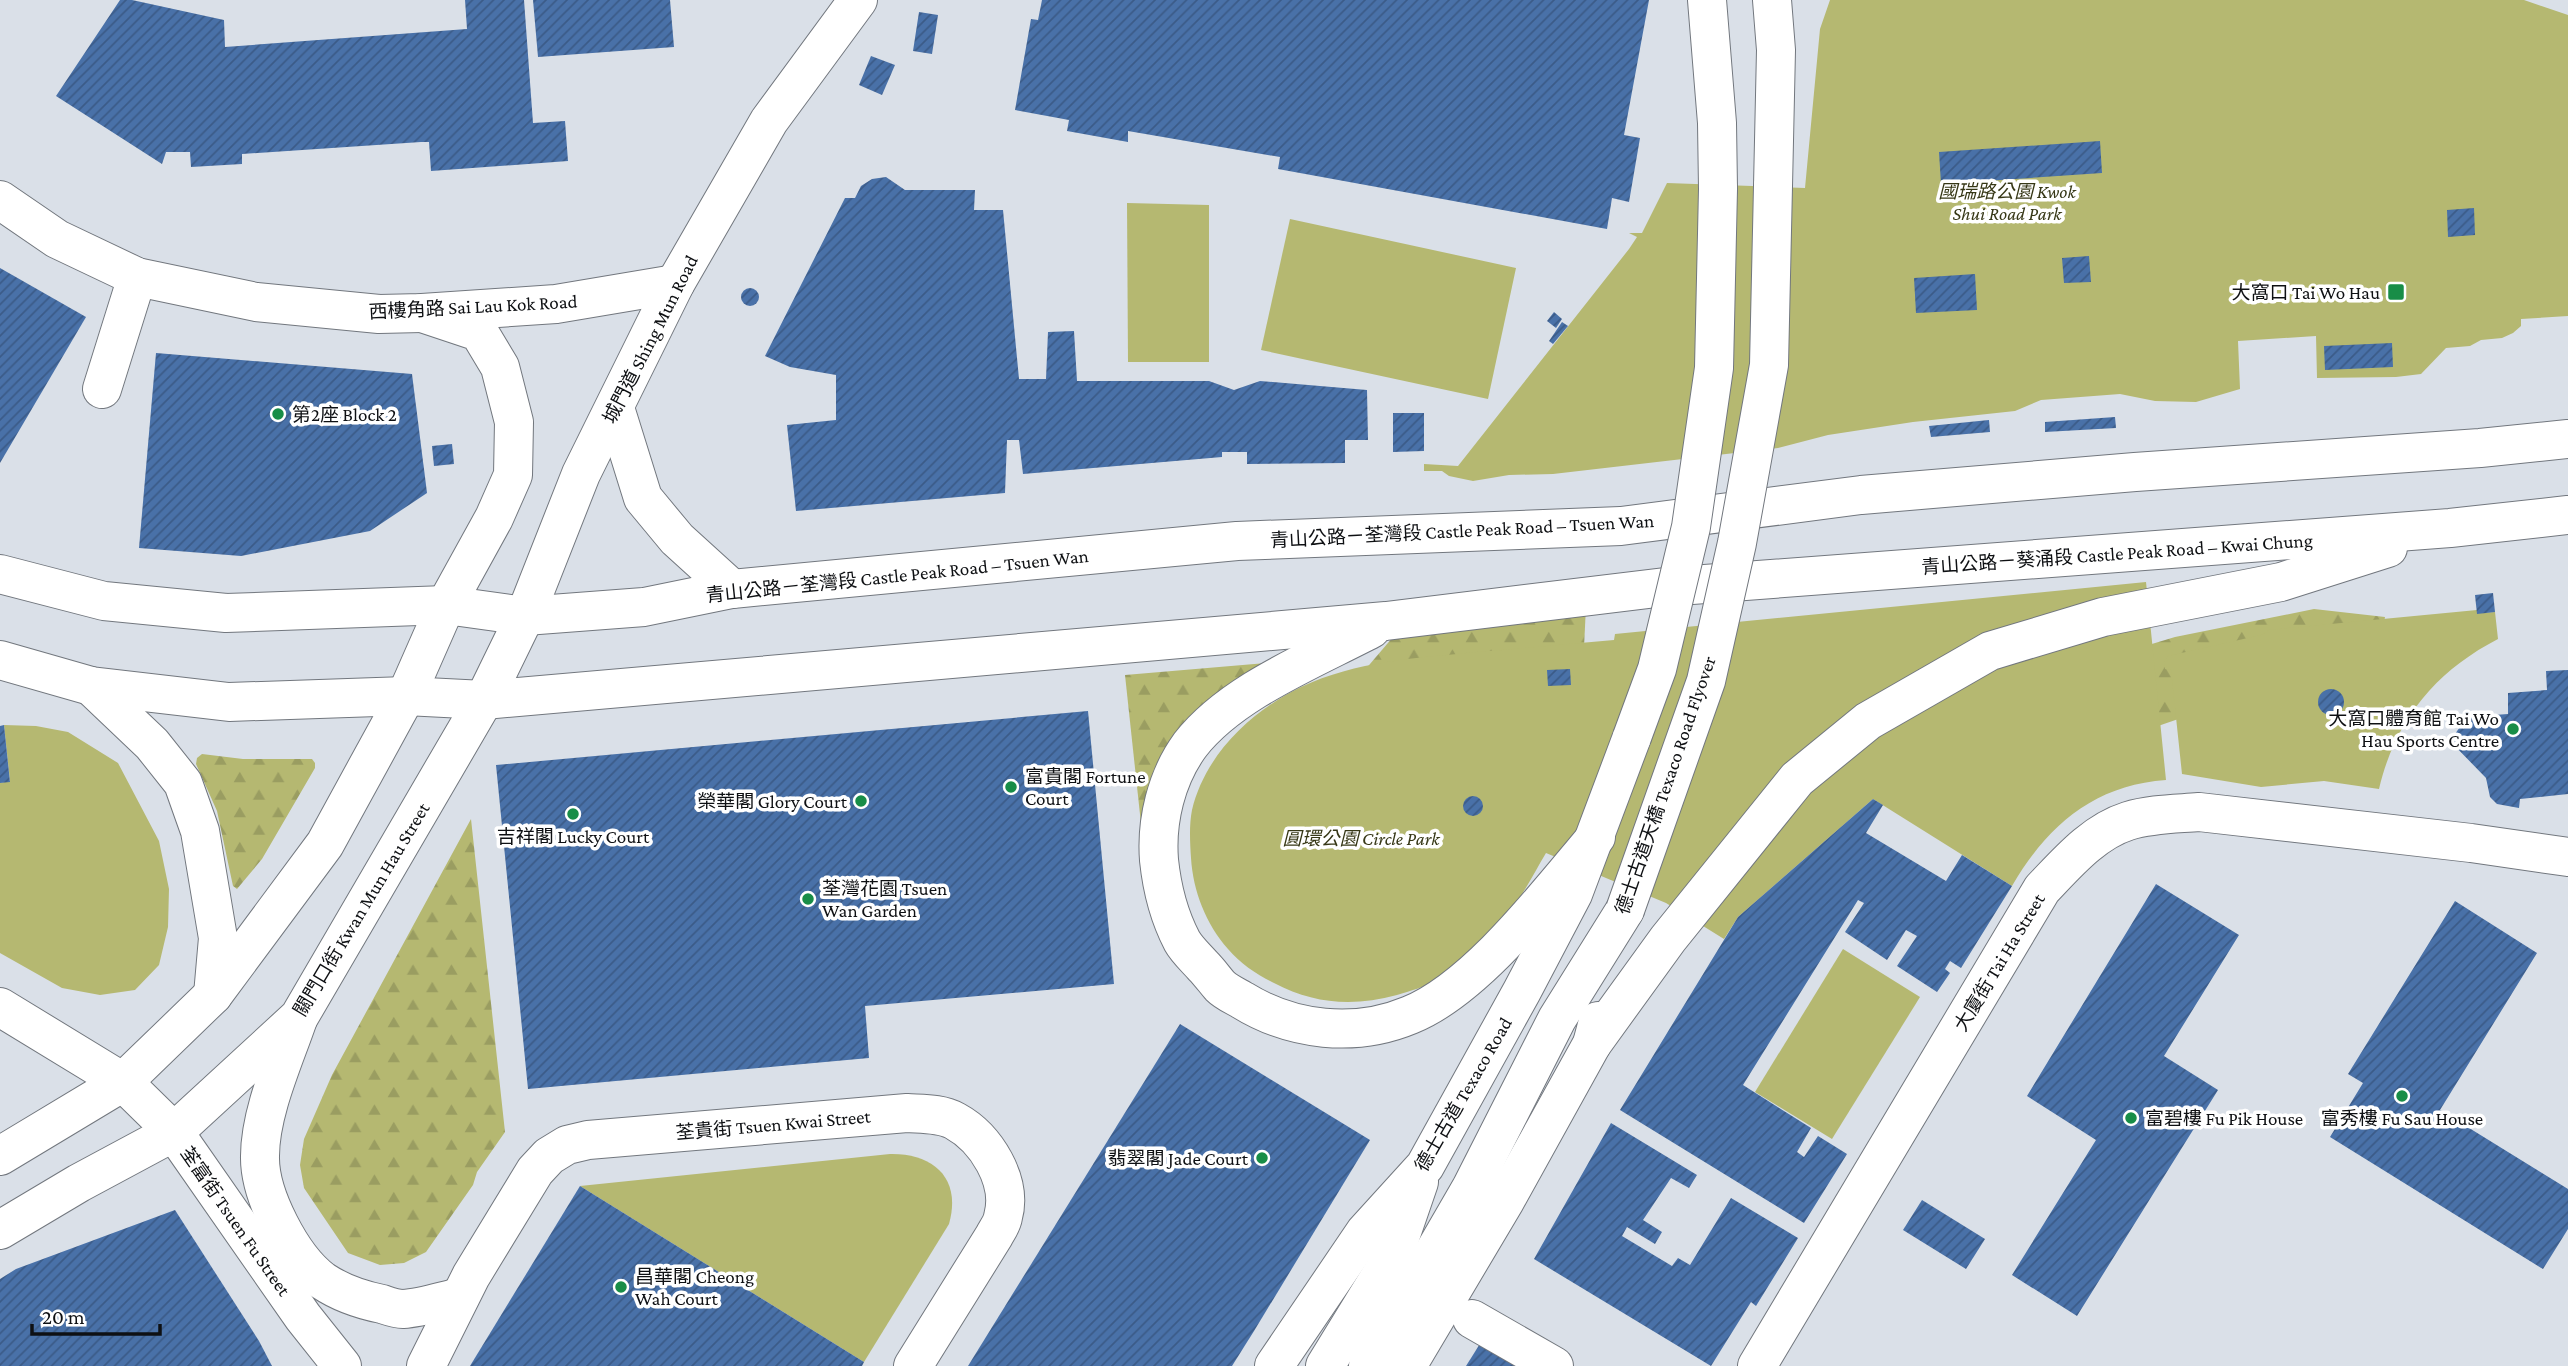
<svg xmlns="http://www.w3.org/2000/svg" width="2568" height="1366" viewBox="0 0 2568 1366" font-family="'Crimson Pro','Noto Sans TC',serif">
<style>
.forest{fill:url(#forest-firs)}
.green{fill:#b5b871}
.building{fill:url(#building-hatch)}
.lines{fill:none;stroke-linecap:round;stroke-linejoin:round}
.minor-casing{stroke:#72777e;stroke-width:40}
.major-casing{stroke:#72777e;stroke-width:40}
.minor{stroke:#fff;stroke-width:38}
.major{stroke:#fff;stroke-width:38}
.major-bridge-casing{stroke:#72777e;stroke-width:40;stroke-linecap:butt}
.major-bridge{stroke:#fff;stroke-width:38}
.poi-dot{fill:#188d47;stroke:#fff;stroke-width:2.5}
.labels{text-anchor:middle;stroke-width:7;stroke-linejoin:round;paint-order:stroke}
.park-label{font-size:19px;font-style:italic;fill:#363716;stroke:#fff}
.poi-label{font-size:19px;fill:#0e1013;stroke:#fff;text-anchor:start}
.street-label{font-size:19px;fill:#0e1013;stroke:#fff}
</style>
<defs>
<pattern id="forest-firs" width="22" height="20" patternUnits="userSpaceOnUse" patternTransform="scale(1.75)"><rect width="22" height="20" fill="#b5b871"/><path d="M5 1l3.5 6h-7zM16 11l3.5 6h-7z" fill="#9a9d61"/></pattern>
<pattern id="building-hatch" width="6" height="6" patternUnits="userSpaceOnUse" patternTransform="scale(1.75)"><rect width="6" height="6" fill="#4971a8"/><path d="M-1 1l2-2M0 6l6-6M5 7l2-2" fill="none" stroke="#3b5b88"/></pattern>
</defs>
<rect width="100%" height="100%" fill="#dae0e8"/>
<g class="forest">
<path d="M 1586,606 L 1581,710 L 1282,767 L 1405,623 Z"/>
<path d="M 2314,609 L 2385,617 L 2379,650 L 2100,746 L 2059,672 L 2175,637 Z"/>
<path d="M 1278,662 L 1142,833 L 1125,675 Z"/>
<path d="M 202,754 L 243,759 L 312,759 L 315,763 L 315,768 L 262,859 L 237,889 L 233,886 L 217,811 L 196,764 L 197,758 Z"/>
<path d="M 471,819 L 505,1132 L 477,1172 L 473,1185 L 426,1252 L 404,1263 L 380,1265 L 348,1253 L 304,1188 L 300,1165 L 304,1139 L 332,1075 Z"/>
</g>
<g class="green">
<path d="M 1830,0 L 2524,0 L 2568,15 L 2568,316 L 2521,319 L 2521,326 L 2513,333 L 2502,338 L 2481,340 L 2470,346 L 2446,348 L 2421,374 L 2396,377 L 2317,378 L 2316,336 L 2238,341 L 2240,389 L 2196,402 L 2155,401 L 2120,394 L 2041,400 L 2015,411 L 1913,422 L 1828,435 L 1778,448 L 1553,474 L 1509,475 L 1473,481 L 1449,476 L 1442,471 L 1424,471 L 1424,464 L 1458,466 L 1629,249 L 1637,237 L 1629,233 L 1642,233 L 1667,183 L 1805,188 L 1820,29 Z"/>
<path d="M 1127,203 L 1209,205 L 1209,362 L 1128,362 Z"/>
<path d="M 1290,219 L 1516,268 L 1488,399 L 1261,350 Z"/>
<path d="M 2146,582 L 2166,780 C 2094,785 2047,826 2012,886 L 1873,799 L 1738,917 L 1724,939 L 1666,903 L 1546,853 C 1530,880 1515,910 1494,933 C 1485,942 1474,949 1465,956 C 1455,964 1446,973 1436,980 C 1425,987 1410,991 1397,995 C 1353,1007 1314,1004 1274,983 C 1256,974 1241,964 1228,949 C 1206,924 1193,891 1191,858 C 1190,843 1189,825 1192,810 C 1205,755 1251,711 1301,687 C 1356,661 1417,658 1477,652 C 1523,648 1568,644 1614,640 L 1615,634 Z"/>
<path d="M 2477,610 L 2477,613 L 2495,612 L 2498,639 C 2436,671 2395,720 2379,789 L 2324,781 L 2261,787 L 2182,774 L 2171,670 L 2165,669 L 2164,662 L 2168,656 L 2261,635 L 2269,630 Z"/>
<path d="M 4,725 L 36,726 L 68,732 L 118,763 L 159,841 L 169,889 L 168,927 L 159,965 L 135,990 L 100,995 L 62,988 L 0,953 L 0,783 L 10,781 Z"/>
<path d="M 1843,949 L 1920,997 L 1832,1139 L 1755,1092 Z"/>
<path d="M 890,1154 C 933,1153 962,1178 949,1224 L 864,1362 L 580,1186 Z"/>
</g>
<g class="building">
<path d="M 120,0 L 132,0 L 224,20 L 225,47 L 467,29 L 465,0 L 524,0 L 533,123 L 565,121 L 568,161 L 431,171 L 429,142 L 421,142 L 242,154 L 242,164 L 191,167 L 190,152 L 166,152 L 162,164 L 56,96 Z"/>
<path d="M 533,0 L 670,0 L 674,47 L 538,57 Z"/>
<path d="M 1042,0 L 1649,0 L 1624,135 L 1640,138 L 1629,202 L 1612,198 L 1607,229 L 1278,169 L 1280,157 L 1128,131 L 1128,142 L 1067,131 L 1069,120 L 1015,110 L 1031,19 L 1038,20 Z"/>
<path d="M 919,12 L 938,15 L 932,54 L 913,51 Z"/>
<path d="M 871,56 L 895,65 L 882,95 L 859,85 Z"/>
<path d="M 2100,141 L 2102,173 L 1941,184 L 1939,152 Z"/>
<path d="M 886,177 L 905,190 L 975,190 L 974,210 L 1003,210 L 1019,379 L 1046,379 L 1048,332 L 1074,331 L 1077,381 L 1209,381 L 1234,390 L 1260,381 L 1367,390 L 1368,440 L 1345,440 L 1345,463 L 1247,464 L 1247,452 L 1222,452 L 1222,457 L 1023,474 L 1019,440 L 1007,440 L 1005,493 L 796,511 L 787,425 L 836,420 L 836,375 L 790,367 L 765,356 L 845,198 L 855,198 L 861,186 L 872,179 Z"/>
<path d="M 2474,208 L 2475,235 L 2448,237 L 2447,210 Z"/>
<path d="M 2089,256 L 2091,282 L 2064,283 L 2062,258 Z"/>
<path d="M 0,268 L 86,317 L 0,463 Z"/>
<path d="M 1975,274 L 1977,310 L 1916,313 L 1914,278 Z"/>
<circle cx="750" cy="297" r="9"/>
<path d="M 1554,312 L 1562,319 L 1556,328 L 1547,321 Z"/>
<path d="M 1562,322 L 1568,326 L 1553,344 L 1549,341 Z"/>
<path d="M 2392,343 L 2393,367 L 2325,370 L 2324,346 Z"/>
<path d="M 156,353 L 412,374 L 427,493 L 370,531 L 241,556 L 139,548 Z"/>
<path d="M 1393,413 L 1424,413 L 1424,451 L 1393,452 Z"/>
<path d="M 2115,417 L 2116,428 L 2045,432 L 2045,422 Z"/>
<path d="M 1989,420 L 1990,432 L 1931,437 L 1929,426 Z"/>
<path d="M 452,444 L 454,464 L 434,466 L 432,446 Z"/>
<path d="M 2493,593 L 2495,612 L 2477,614 L 2475,595 Z"/>
<path d="M 1570,669 L 1571,685 L 1548,686 L 1547,670 Z"/>
<path d="M 2568,670 L 2568,794 L 2520,799 L 2519,808 L 2497,804 L 2490,797 L 2486,778 L 2450,741 L 2467,717 L 2508,714 L 2508,693 L 2547,690 L 2546,671 Z"/>
<circle cx="2331" cy="702" r="13"/>
<path d="M 1088,711 L 1114,984 L 865,1006 L 869,1058 L 528,1089 L 496,765 Z"/>
<path d="M 4,725 L 10,782 L 0,783 L 0,726 Z"/>
<circle cx="1473" cy="806" r="10"/>
<path d="M 1873,799 L 1883,805 L 1866,833 L 1946,881 L 1962,855 L 2012,886 L 1961,968 L 1950,961 L 1945,969 L 1950,973 L 1937,992 L 1897,966 L 1917,936 L 1906,930 L 1887,960 L 1845,932 L 1864,903 L 1858,900 L 1743,1085 L 1811,1128 L 1797,1152 L 1804,1157 L 1818,1136 L 1847,1154 L 1804,1223 L 1620,1110 L 1738,917 Z"/>
<path d="M 2156,884 L 2239,935 L 2164,1056 L 2218,1090 L 2077,1316 L 2012,1275 L 2096,1140 L 2027,1096 Z"/>
<path d="M 2455,901 L 2537,953 L 2440,1110 L 2568,1189 L 2568,1229 L 2543,1269 L 2330,1137 L 2363,1083 L 2348,1074 Z"/>
<path d="M 1180,1024 L 1370,1140 L 1254,1331 L 1232,1366 L 968,1366 Z"/>
<path d="M 1611,1123 L 1697,1175 L 1689,1188 L 1671,1178 L 1643,1220 L 1662,1232 L 1655,1244 L 1627,1227 L 1622,1236 L 1672,1266 L 1678,1258 L 1690,1265 L 1731,1198 L 1798,1238 L 1756,1306 L 1751,1302 L 1711,1366 L 1534,1259 Z"/>
<path d="M 580,1186 L 864,1362 L 862,1366 L 470,1366 Z"/>
<path d="M 1922,1200 L 1985,1239 L 1966,1269 L 1903,1230 Z"/>
<path d="M 175,1210 L 259,1341 L 272,1366 L 0,1366 L 0,1279 L 16,1269 Z"/>
<path d="M 1483,1339 L 1528,1366 L 1466,1366 Z"/>
</g>
<g class="lines">
<g class="minor-casing">
<g id="minor">
<path d="M 102,389 L 137,277"/>
<path d="M 0,1007 L 123,1082 L 174,1132 L 303,1317 L 342,1366"/>
<path d="M 1472,1319 L 1554,1366"/>
<path d="M 426,1366 L 471,1276 L 535,1171 L 549,1156 L 567,1145 L 588,1140 L 907,1113 C 923,1114 941,1113 955,1121 C 986,1138 1013,1181 1003,1217 C 1002,1224 997,1230 994,1236 L 913,1366"/>
<path d="M 1757,1366 L 2042,889 C 2067,863 2093,832 2128,821 C 2151,814 2175,814 2199,812 L 2471,843 L 2568,857"/>
</g>
</g>
<g class="major-casing">
<g id="major">
<path d="M 1707,0 L 1717,123 L 1718,189"/>
<path d="M 1772,0 L 1776,50 L 1773,186"/>
<path d="M 0,200 L 57,239 L 137,277 L 256,302 L 379,314 L 422,313 L 556,304 L 675,284"/>
<path d="M 615,408 L 643,498 L 677,539 L 732,589"/>
<path d="M 0,574 L 104,601 L 226,613 L 446,605 L 525,616 L 644,607 L 732,589 L 1237,541 L 1621,526 L 1861,495 L 2135,472 L 2480,448 L 2568,439"/>
<path d="M 1371,629 C 1312,660 1231,692 1190,745 C 1166,778 1156,821 1159,860 C 1162,889 1169,916 1182,941 C 1187,950 1196,958 1203,966 C 1209,972 1214,979 1220,986 C 1226,992 1235,996 1242,1000 C 1292,1031 1355,1038 1410,1015 C 1477,988 1549,892 1596,837"/>
<path d="M 0,660 L 91,686 L 229,702 L 406,696 L 484,700 L 1386,621 L 1665,587 L 2450,528 L 2568,515"/>
<path d="M 91,686 L 152,744 L 183,783 L 200,831 L 218,938 L 213,995"/>
<path d="M 298,1019 C 284,1060 260,1112 260,1156 C 259,1195 292,1258 323,1281 C 341,1293 362,1300 382,1304 C 388,1306 396,1309 403,1309 C 421,1308 442,1301 460,1297"/>
<path d="M 1592,1044 L 1668,939 L 1797,779 L 1868,721 L 1990,651 L 2103,617 L 2281,582 L 2388,548"/>
<path d="M 0,1156 L 123,1082 L 213,995 L 325,844 L 406,696 L 446,605 L 494,518 L 513,475 L 514,422 L 500,367 L 479,332 L 422,313"/>
<path d="M 0,1230 L 79,1183 L 174,1132 L 299,1017 L 484,700 L 525,616 L 581,474 L 675,284 L 769,121 L 858,0"/>
<path d="M 1274,1366 L 1365,1232 L 1425,1166 L 1522,991 L 1573,894 L 1632,737"/>
<path d="M 1325,1366 L 1395,1252 L 1419,1182"/>
<path d="M 1368,1366 L 1471,1188 L 1557,1019 L 1625,910"/>
<path d="M 1407,1366 L 1505,1201 L 1592,1044 L 1598,1021"/>
</g>
</g>
<use href="#minor" class="minor"/>
<use href="#major" class="major"/>
<g class="major-bridge-casing">
<g id="major-bridge">
<path d="M 1632,737 L 1657,669 L 1691,527 L 1714,368 L 1718,189"/>
<path d="M 1625,910 L 1706,681 L 1737,543 L 1769,365 L 1773,186"/>
</g>
</g>
<use href="#major-bridge" class="major-bridge"/>
</g>
<g class="poi-dot">
<rect x="2387" y="283" width="18" height="18" rx="3.5"/>
<circle cx="278" cy="414" r="7"/>
<circle cx="2513" cy="729" r="7"/>
<circle cx="1011" cy="787" r="7"/>
<circle cx="861" cy="801" r="7"/>
<circle cx="573" cy="814" r="7"/>
<circle cx="808" cy="899" r="7"/>
<circle cx="2402" cy="1096" r="7"/>
<circle cx="2131" cy="1118" r="7"/>
<circle cx="1262" cy="1158" r="7"/>
<circle cx="621" cy="1287" r="7"/>
</g>
<g class="labels">
<g class="park-label">
<text x="2007" y="198">國瑞路公園 Kwok<tspan x="2007" dy="22">Shui Road Park</tspan></text>
<text x="1361" y="845">圓環公園 Circle Park</text>
</g>
<g class="poi-label">
<text x="2380" y="299" text-anchor="end">大窩口 Tai Wo Hau</text>
<text x="292" y="421">第2座 Block 2</text>
<text x="2499" y="725" text-anchor="end">大窩口體育館 Tai Wo<tspan x="2499" dy="22">Hau Sports Centre</tspan></text>
<text x="1025" y="783">富貴閣 Fortune<tspan x="1025" dy="22">Court</tspan></text>
<text x="847" y="808" text-anchor="end">榮華閣 Glory Court</text>
<text x="573" y="843" text-anchor="middle">吉祥閣 Lucky Court</text>
<text x="822" y="895">荃灣花園 Tsuen<tspan x="822" dy="22">Wan Garden</tspan></text>
<text x="2145" y="1125">富碧樓 Fu Pik House</text>
<text x="2402" y="1125" text-anchor="middle">富秀樓 Fu Sau House</text>
<text x="1248" y="1165" text-anchor="end">翡翠閣 Jade Court</text>
<text x="635" y="1283">昌華閣 Cheong<tspan x="635" dy="22">Wah Court</tspan></text>
</g>
<g class="street-label">
<text transform="translate(473 306) rotate(-3)" y="7">西樓角路 Sai Lau Kok Road</text>
<text transform="translate(650 339) rotate(-63)" y="7">城門道 Shing Mun Road</text>
<text transform="translate(1462 530) rotate(-3)" y="7">青山公路－荃灣段 Castle Peak Road – Tsuen Wan</text>
<text transform="translate(2117 553) rotate(-4)" y="7">青山公路－葵涌段 Castle Peak Road – Kwai Chung</text>
<text transform="translate(897 575) rotate(-6)" y="7">青山公路－荃灣段 Castle Peak Road – Tsuen Wan</text>
<text transform="translate(1665 785) rotate(-71)" y="7">德士古道天橋 Texaco Road Flyover</text>
<text transform="translate(361 909) rotate(-59)" y="7">關門口街 Kwan Mun Hau Street</text>
<text transform="translate(1999 962) rotate(-59)" y="7">大廈街 Tai Ha Street</text>
<text transform="translate(1463 1094) rotate(-60)" y="7">德士古道 Texaco Road</text>
<text transform="translate(773 1124) rotate(-5)" y="7">荃貴街 Tsuen Kwai Street</text>
<text transform="translate(236 1221) rotate(55)" y="7">荃富街 Tsuen Fu Street</text>
</g>
</g>
<path d="M32 1324v10h128v-10" fill="none" stroke="#0e1013" stroke-width="3.5"/>
<text x="42" y="1324" font-size="21" fill="#0e1013" stroke="#ffffff" stroke-width="5" paint-order="stroke">20 m</text>
</svg>
